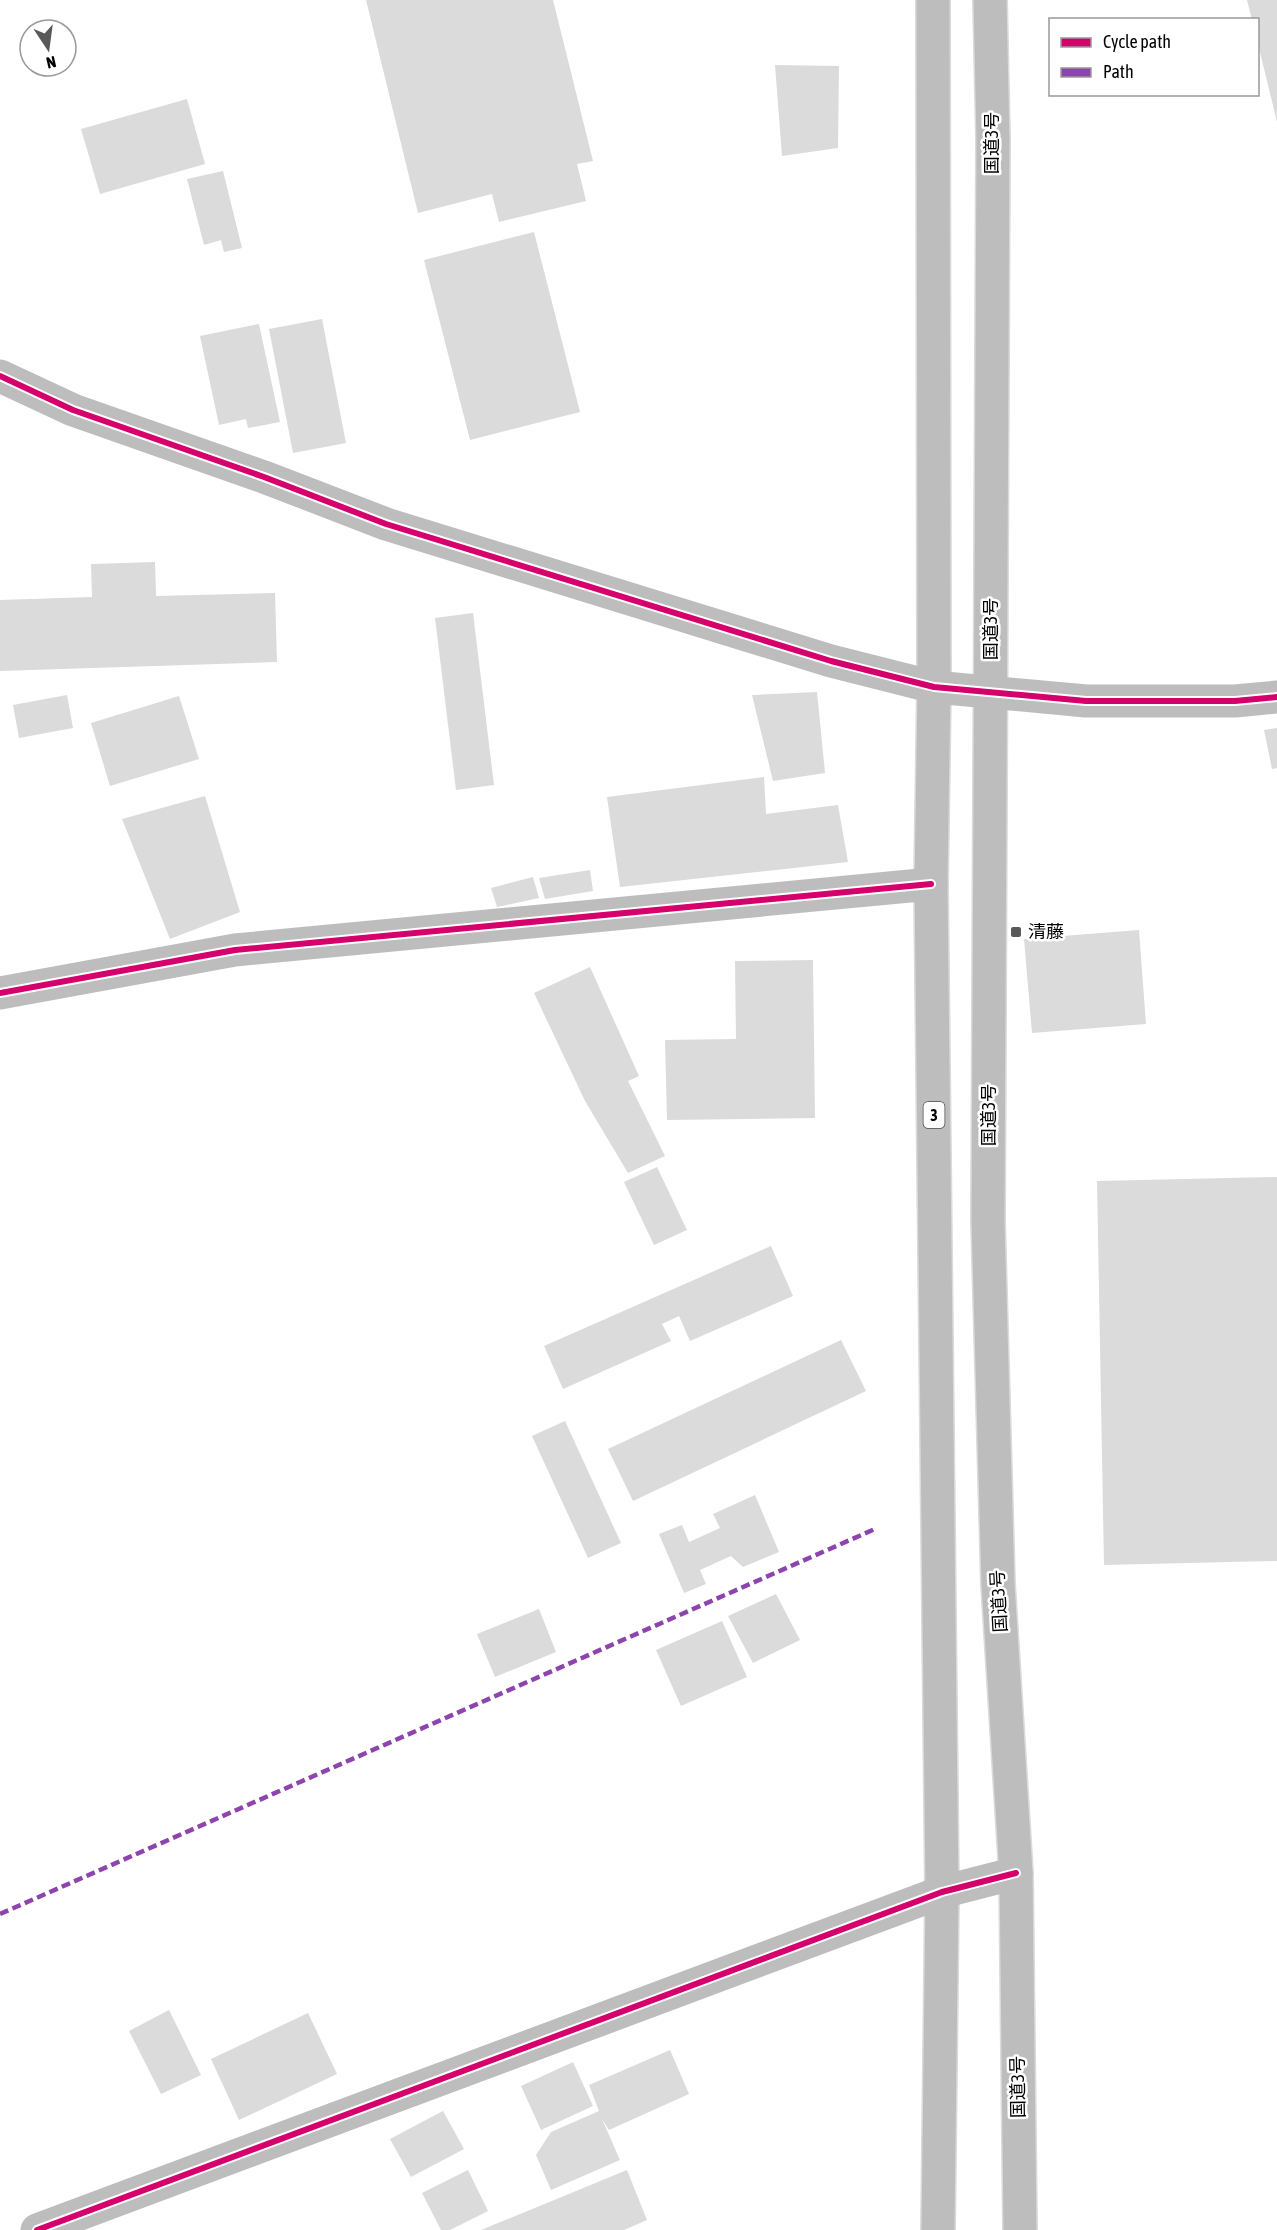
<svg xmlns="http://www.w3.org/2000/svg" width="1277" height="2230" viewBox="0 0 1277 2230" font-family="'Asap Condensed','Noto Sans JP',sans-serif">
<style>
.building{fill:#dbdbdb}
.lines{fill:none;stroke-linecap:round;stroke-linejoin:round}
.highway-casing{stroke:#dbdbdb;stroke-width:36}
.minor{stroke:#bdbdbd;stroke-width:33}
.highway{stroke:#bdbdbd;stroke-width:33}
.quiet{stroke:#8e44ad;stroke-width:4.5;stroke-dasharray:9 4.5;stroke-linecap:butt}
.cycleway-casing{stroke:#fff;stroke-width:10}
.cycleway{stroke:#d6006c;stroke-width:6}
.poi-dot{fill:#595959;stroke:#fff;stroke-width:2}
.labels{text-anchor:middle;stroke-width:5;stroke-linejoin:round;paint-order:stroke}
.shield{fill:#fff;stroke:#4c4c4c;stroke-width:1.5}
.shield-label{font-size:16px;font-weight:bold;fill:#000}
.street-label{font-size:18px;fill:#000;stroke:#fff}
.poi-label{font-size:18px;fill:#000;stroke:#fff;text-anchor:start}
</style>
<rect width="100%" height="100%" fill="#fff"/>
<g class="building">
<path d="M 366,0 L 553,0 L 593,161 L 577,164 L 586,201 L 499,222 L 492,194 L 418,213 Z"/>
<path d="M 1247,0 L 1277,0 L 1277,122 L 1258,44 L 1258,20 L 1252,20 Z"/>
<path d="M 775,65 L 839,66 L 838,148 L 782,156 Z"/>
<path d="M 187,99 L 205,164 L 100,194 L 81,129 Z"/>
<path d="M 223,171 L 242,248 L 224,252 L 221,240 L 204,245 L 187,179 Z"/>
<path d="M 534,232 L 580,412 L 470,440 L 424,260 Z"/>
<path d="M 322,319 L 346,443 L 293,453 L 269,329 Z"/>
<path d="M 259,324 L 280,422 L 248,428 L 246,419 L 219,425 L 200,336 Z"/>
<path d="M 155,562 L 156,596 L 275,593 L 277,662 L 0,671 L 0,600 L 92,597 L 91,564 Z"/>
<path d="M 473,613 L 494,785 L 456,790 L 435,618 Z"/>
<path d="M 817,692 L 825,773 L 773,781 L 752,695 Z"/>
<path d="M 67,695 L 73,728 L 19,738 L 13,705 Z"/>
<path d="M 179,696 L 199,759 L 110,786 L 91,723 Z"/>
<path d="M 1277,728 L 1277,768 L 1272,769 L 1264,730 Z"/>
<path d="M 764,777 L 766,814 L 838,805 L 848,862 L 620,887 L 607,797 Z"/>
<path d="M 205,796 L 240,912 L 170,939 L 122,819 Z"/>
<path d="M 590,870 L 593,891 L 545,899 L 539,878 Z"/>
<path d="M 533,877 L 539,898 L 497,907 L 491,888 Z"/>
<path d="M 1139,930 L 1146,1024 L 1032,1033 L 1024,939 Z"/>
<path d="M 813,960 L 815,1118 L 667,1120 L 665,1040 L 736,1039 L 735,961 Z"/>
<path d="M 590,967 L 639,1076 L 628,1081 L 665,1156 L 628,1173 L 585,1101 L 534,993 Z"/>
<path d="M 657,1167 L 687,1230 L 654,1245 L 624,1182 Z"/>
<path d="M 1277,1177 L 1277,1561 L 1104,1565 L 1097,1181 Z"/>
<path d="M 771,1246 L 793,1296 L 690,1341 L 679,1316 L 662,1324 L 671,1341 L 563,1389 L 544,1346 Z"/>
<path d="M 841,1340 L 866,1391 L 633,1501 L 608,1449 Z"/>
<path d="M 565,1421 L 621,1543 L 588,1558 L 532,1436 Z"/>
<path d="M 755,1495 L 779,1552 L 743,1567 L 731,1556 L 700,1570 L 706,1584 L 684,1593 L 659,1534 L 682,1525 L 689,1542 L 720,1528 L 713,1514 Z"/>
<path d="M 776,1594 L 800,1640 L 753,1663 L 728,1616 Z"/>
<path d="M 539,1609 L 556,1652 L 495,1677 L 477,1634 Z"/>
<path d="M 722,1621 L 747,1677 L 681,1706 L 656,1650 Z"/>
<path d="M 169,2010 L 201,2075 L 161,2094 L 129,2031 Z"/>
<path d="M 308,2013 L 337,2074 L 239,2120 L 211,2059 Z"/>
<path d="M 670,2050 L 689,2094 L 609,2130 L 602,2119 L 620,2160 L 551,2190 L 536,2155 L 551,2132 L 599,2111 L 589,2085 Z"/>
<path d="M 573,2062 L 593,2106 L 541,2130 L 521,2086 Z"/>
<path d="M 443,2111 L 464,2149 L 411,2177 L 390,2139 Z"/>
<path d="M 468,2170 L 488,2211 L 450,2230 L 441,2230 L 422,2193 Z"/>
<path d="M 627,2170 L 647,2220 L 624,2230 L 481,2230 Z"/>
</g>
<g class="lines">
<g class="highway-casing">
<g id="highway">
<path d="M 933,0 L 934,687 L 931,884 L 942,1892 L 938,2230"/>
<path d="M 990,0 L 993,140 L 988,1221 L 998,1584 L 1016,1873 L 1020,2230"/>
</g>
</g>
<g class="minor">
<path d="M 0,376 L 73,410 L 264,477 L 386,524 L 831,661 L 934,687 L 1086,701 L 1235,701 L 1277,697"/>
<path d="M 0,993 L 235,950 L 931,884"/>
<path d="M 37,2230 L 942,1892 L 1016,1873"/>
</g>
<use href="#highway" class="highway"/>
<path class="quiet" d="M 0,1914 L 875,1529"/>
<g class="cycleway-casing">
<g id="cycleway">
<path d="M 0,376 L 73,410 L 264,477 L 386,524 L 831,661 L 934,687 L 1086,701 L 1235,701 L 1277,697"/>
<path d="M 0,993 L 235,950 L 931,884"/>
<path d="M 37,2230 L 942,1892 L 1016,1873"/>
</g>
</g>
<use href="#cycleway" class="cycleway"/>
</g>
<rect class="poi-dot" x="1010" y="926" width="12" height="12" rx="3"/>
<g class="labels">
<rect class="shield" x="923.5" y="1102" width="21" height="26" rx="4.5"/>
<g class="shield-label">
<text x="934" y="1121">3</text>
</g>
<g class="street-label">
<text transform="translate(992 143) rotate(-90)" y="6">国道3号</text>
<text transform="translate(991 629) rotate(-90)" y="6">国道3号</text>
<text transform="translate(989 1115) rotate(-90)" y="6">国道3号</text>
<text transform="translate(999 1601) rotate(-93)" y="6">国道3号</text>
<text transform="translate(1018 2087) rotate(-91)" y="6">国道3号</text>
</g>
<g class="poi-label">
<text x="1028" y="938">清藤</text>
</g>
</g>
<rect x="1049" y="18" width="210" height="78" fill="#ffffff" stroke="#999999" stroke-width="1.5"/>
<rect x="1061" y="38" width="30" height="9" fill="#d6006c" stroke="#999999" stroke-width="1.5"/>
<text x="1103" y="48" font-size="18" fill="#000000">Cycle path</text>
<rect x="1061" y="68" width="30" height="9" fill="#8e44ad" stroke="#999999" stroke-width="1.5"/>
<text x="1103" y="78" font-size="18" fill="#000000">Path</text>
<g transform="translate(48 48) rotate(167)"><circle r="28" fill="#ffffff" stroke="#999999" stroke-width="1.5"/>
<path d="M0-4.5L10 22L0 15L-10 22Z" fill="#595959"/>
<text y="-9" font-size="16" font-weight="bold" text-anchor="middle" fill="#000000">N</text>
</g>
</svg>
